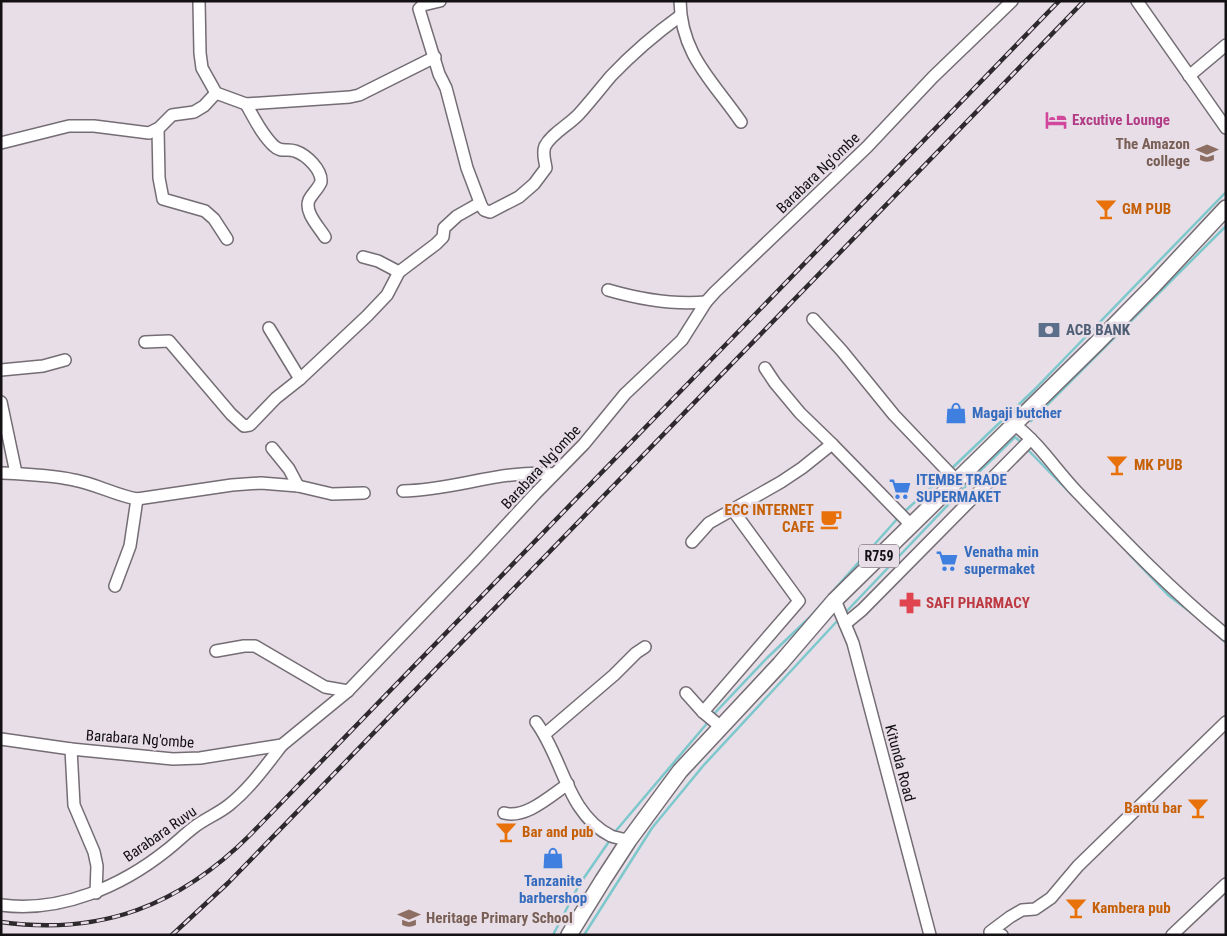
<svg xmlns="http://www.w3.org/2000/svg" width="1227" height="936" viewBox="0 0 1227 936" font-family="'Roboto Condensed',sans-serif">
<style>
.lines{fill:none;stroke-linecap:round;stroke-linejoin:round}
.stream{stroke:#7dc8cc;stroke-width:2.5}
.minor-casing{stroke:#746d74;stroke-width:14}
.major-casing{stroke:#746d74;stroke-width:18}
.minor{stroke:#fff;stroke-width:11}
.major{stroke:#fff;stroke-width:15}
.rail-casing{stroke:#2d292d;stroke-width:4.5}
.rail{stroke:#e7dee7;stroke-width:2.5;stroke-dasharray:8;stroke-linecap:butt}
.labels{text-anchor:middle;stroke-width:5;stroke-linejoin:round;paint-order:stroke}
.shield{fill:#e7dee7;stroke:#534e53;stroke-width:1}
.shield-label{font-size:14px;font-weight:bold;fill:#141114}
.hotel-label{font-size:15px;font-weight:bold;fill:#b23c85;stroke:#e7dee7;text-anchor:start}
.education-label{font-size:15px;font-weight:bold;fill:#785e54;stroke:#e7dee7;text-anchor:end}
.street-label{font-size:15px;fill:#141114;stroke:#e7dee7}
.food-label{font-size:15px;font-weight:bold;fill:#c56008;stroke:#e7dee7;text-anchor:start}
.service-label{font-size:15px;font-weight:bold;fill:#4e5e75;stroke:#e7dee7;text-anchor:start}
.shop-label{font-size:15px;font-weight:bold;fill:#366cbe;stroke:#e7dee7;text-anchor:start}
.health-label{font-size:15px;font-weight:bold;fill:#be3a42;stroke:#e7dee7;text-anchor:start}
</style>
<rect width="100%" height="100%" fill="#e7dee7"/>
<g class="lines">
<g class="stream">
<path d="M 1031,421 L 1226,226"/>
<path d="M 1027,449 L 1072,495"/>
<path d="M 950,470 L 1035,389 L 1226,192"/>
<path d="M 904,512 L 946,474"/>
<path d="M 1128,553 L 1168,595 L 1197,617"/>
<path d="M 845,613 L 983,468 L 1015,437 L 1022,443"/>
<path d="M 1218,635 L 1226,643"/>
<path d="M 712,716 L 767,658 L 809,618 L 898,518"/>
<path d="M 614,833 L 709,721"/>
<path d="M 553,935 L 579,885 L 610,840"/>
<path d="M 584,935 L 652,828 L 703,766 L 839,619"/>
</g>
<g class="minor-casing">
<g id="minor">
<path d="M 199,1 L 200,53 L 202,68 L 216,93 L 246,104 L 350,97 L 359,95 L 435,57"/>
<path d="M 440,1 L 423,5 L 419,9 L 439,74 L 446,88 L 467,168 L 481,205 L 484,210 L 490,212 L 519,197 L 534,184 L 546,168 C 545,161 542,153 545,146 C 552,133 569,125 579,114 C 590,102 600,89 611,76 C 632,54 655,34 680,16"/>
<path d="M 680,1 C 681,55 713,81 741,122"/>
<path d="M 1137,1 L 1226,128"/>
<path d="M 1189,76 L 1226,45"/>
<path d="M 246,104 C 254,118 262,135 274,146 C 281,153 287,148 295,151 C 307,155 322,170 321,182 C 318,189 312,194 309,200 C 304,212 319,227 325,237"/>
<path d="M 158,129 L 159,178 L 163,199 L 205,211 L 214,219 L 227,239"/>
<path d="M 1,143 L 69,126 L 94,126 L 149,133 L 159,128 L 172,115 L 194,112 L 204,106 L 216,93"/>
<path d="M 363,257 L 378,261 L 399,272"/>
<path d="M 608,290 C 639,299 673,305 706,302"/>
<path d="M 813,319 L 842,351 L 894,415 L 957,481"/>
<path d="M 269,328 L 300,379"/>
<path d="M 145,342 L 169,341 L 231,414 L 244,426 L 250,425 L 276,398 L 300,379 L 367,316 L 387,295 L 399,272 L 436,244 L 443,237 L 444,228 L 457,216 L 480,203"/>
<path d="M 765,368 L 775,383 L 800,413 L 832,444 L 911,525"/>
<path d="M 1,370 L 43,366 L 65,360"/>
<path d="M 1,402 L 16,473"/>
<path d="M 1015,425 C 1039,443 1056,470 1077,492 C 1125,542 1172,591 1226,635"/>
<path d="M 272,448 L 289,469 L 298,486"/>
<path d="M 1,473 C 25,474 51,475 74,480 C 96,484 115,495 137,499 L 232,485 L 261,483 L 298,486 L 332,494 L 364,493"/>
<path d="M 403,491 C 455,490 502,469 554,474"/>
<path d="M 692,542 L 709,523 L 781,482 L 802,468 L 832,444"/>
<path d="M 115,586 L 130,546 L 137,499"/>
<path d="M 835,600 L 853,643 L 930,935"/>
<path d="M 845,624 L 862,610 L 1031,439"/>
<path d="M 216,651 L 244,646 L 255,646 L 325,687 L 348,691"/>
<path d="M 686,693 L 703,712 L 721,727"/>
<path d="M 703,712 L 799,601 L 732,509"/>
<path d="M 536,722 C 563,758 567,814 611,836 C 616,838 623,839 629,840"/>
<path d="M 545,734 L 614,675 L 636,653 L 645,647"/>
<path d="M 1,739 L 71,749 L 173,759 L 200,758 L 282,745 L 348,691 L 474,560 L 535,494 L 584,444 L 625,394 L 682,340 L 706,302 L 715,292 L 867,147 L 933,77 L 1012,1"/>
<path d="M 71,749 L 74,805 L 94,852 L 97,866 L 96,893"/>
<path d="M 504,813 C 526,819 550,796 568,784"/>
<path d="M 1,905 C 61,913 122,886 167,850 C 176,843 184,835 193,828 C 204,819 218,814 229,805 C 250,788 265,767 282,745"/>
<path d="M 1002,935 L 990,932 L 1010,917 L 1022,910 L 1035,909 L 1051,898 L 1078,866 L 1226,722"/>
<path d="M 1172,935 L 1226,884"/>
</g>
</g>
<g class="major-casing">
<path id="major" d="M 569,935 L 603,880 L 629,840 L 680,771 L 780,664 L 835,600 L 1097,343 L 1154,285 L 1226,208"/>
</g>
<use href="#minor" class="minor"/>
<use href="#major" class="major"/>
<g class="rail-casing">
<g id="rail">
<path d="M 1,922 C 102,936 180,905 250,835 L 1059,1"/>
<path d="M 172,935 L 228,883 L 1084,1"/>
</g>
</g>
<use href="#rail" class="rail"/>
</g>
<defs>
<g id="hotel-bare" transform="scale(1.725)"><path d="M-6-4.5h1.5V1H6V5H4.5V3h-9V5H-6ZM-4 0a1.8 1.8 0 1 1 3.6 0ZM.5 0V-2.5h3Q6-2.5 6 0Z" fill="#d1479c" stroke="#e7dee7" stroke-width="2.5" paint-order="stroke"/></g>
<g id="school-bare" transform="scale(1.725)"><path d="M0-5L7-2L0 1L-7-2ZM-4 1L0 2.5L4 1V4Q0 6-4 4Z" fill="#8d6e63" stroke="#e7dee7" stroke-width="2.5" paint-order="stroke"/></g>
<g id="bar-bare" transform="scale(1.725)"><path d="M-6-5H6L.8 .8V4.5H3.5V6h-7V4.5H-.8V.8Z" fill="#e8710a" stroke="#e7dee7" stroke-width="2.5" paint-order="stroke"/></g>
<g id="bank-bare" transform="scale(1.725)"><path d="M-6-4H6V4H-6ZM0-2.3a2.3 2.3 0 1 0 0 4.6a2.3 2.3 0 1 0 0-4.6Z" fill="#5c6f8a" stroke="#e7dee7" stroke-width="2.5" paint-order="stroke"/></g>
<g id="shop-bare" transform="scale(1.725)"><path d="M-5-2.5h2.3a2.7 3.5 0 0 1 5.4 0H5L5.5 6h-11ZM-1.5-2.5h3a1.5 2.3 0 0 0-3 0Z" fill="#3f7fe0" stroke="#e7dee7" stroke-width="2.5" paint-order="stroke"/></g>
<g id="supermarket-bare" transform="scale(1.725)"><path d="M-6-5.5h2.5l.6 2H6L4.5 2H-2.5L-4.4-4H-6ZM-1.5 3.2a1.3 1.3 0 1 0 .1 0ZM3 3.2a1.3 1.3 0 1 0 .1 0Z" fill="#3f7fe0" stroke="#e7dee7" stroke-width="2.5" paint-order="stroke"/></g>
<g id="cafe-bare" transform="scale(1.725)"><path d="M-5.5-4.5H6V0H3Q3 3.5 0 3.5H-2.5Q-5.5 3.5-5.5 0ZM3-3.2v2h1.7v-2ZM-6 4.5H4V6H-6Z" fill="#e8710a" stroke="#e7dee7" stroke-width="2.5" paint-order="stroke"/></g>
<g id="pharmacy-bare" transform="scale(1.725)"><path d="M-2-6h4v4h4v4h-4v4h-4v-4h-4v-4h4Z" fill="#e0444e" stroke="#e7dee7" stroke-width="2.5" paint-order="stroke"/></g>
</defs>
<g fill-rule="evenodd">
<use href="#hotel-bare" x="1056" y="120"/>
<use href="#school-bare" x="1207" y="153"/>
<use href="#bar-bare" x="1106" y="209"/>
<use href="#bank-bare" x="1049" y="330"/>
<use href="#shop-bare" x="956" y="413"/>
<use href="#bar-bare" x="1117" y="465"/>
<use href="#supermarket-bare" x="900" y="489"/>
<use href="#cafe-bare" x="831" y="519"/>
<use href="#supermarket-bare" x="947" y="561"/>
<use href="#pharmacy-bare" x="910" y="603"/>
<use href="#bar-bare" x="1198" y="808"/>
<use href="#bar-bare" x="506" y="832"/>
<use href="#shop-bare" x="553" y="858"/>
<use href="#bar-bare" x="1076" y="908"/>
<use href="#school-bare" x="409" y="918"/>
</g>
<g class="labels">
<rect class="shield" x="859" y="544.5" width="40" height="23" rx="4"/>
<g class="shield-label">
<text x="879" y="561">R759</text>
</g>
<g class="hotel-label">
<text x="1072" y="125">Excutive Lounge</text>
</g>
<g class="education-label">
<text x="1190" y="149">The Amazon<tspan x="1190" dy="17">college</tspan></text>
<text x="426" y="923" text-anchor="start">Heritage Primary School</text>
</g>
<g class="street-label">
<text transform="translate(818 173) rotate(-44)" y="5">Barabara Ng'ombe</text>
<text transform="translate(541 467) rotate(-47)" y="5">Barabara Ng'ombe</text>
<text transform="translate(140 739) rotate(4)" y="5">Barabara Ng'ombe</text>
<text transform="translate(900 763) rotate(75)" y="5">Kitunda Road</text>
<text transform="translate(160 834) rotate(-35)" y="5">Barabara Ruvu</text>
</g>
<g class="food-label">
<text x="1122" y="214">GM PUB</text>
<text x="1134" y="470">MK PUB</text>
<text x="814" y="515" text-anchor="end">ECC INTERNET<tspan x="814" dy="17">CAFE</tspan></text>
<text x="1182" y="813" text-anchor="end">Bantu bar</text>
<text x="522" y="837">Bar and pub</text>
<text x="1092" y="913">Kambera pub</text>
</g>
<g class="service-label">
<text x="1066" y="335">ACB BANK</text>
</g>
<g class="shop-label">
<text x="972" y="418">Magaji butcher</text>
<text x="916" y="485">ITEMBE TRADE<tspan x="916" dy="17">SUPERMAKET</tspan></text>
<text x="964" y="557">Venatha min<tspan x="964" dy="17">supermaket</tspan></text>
<text x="553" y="886" text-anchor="middle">Tanzanite<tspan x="553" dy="17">barbershop</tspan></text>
</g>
<g class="health-label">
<text x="926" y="608">SAFI PHARMACY</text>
</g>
</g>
<rect width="1227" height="936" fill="none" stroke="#141114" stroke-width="5"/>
</svg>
